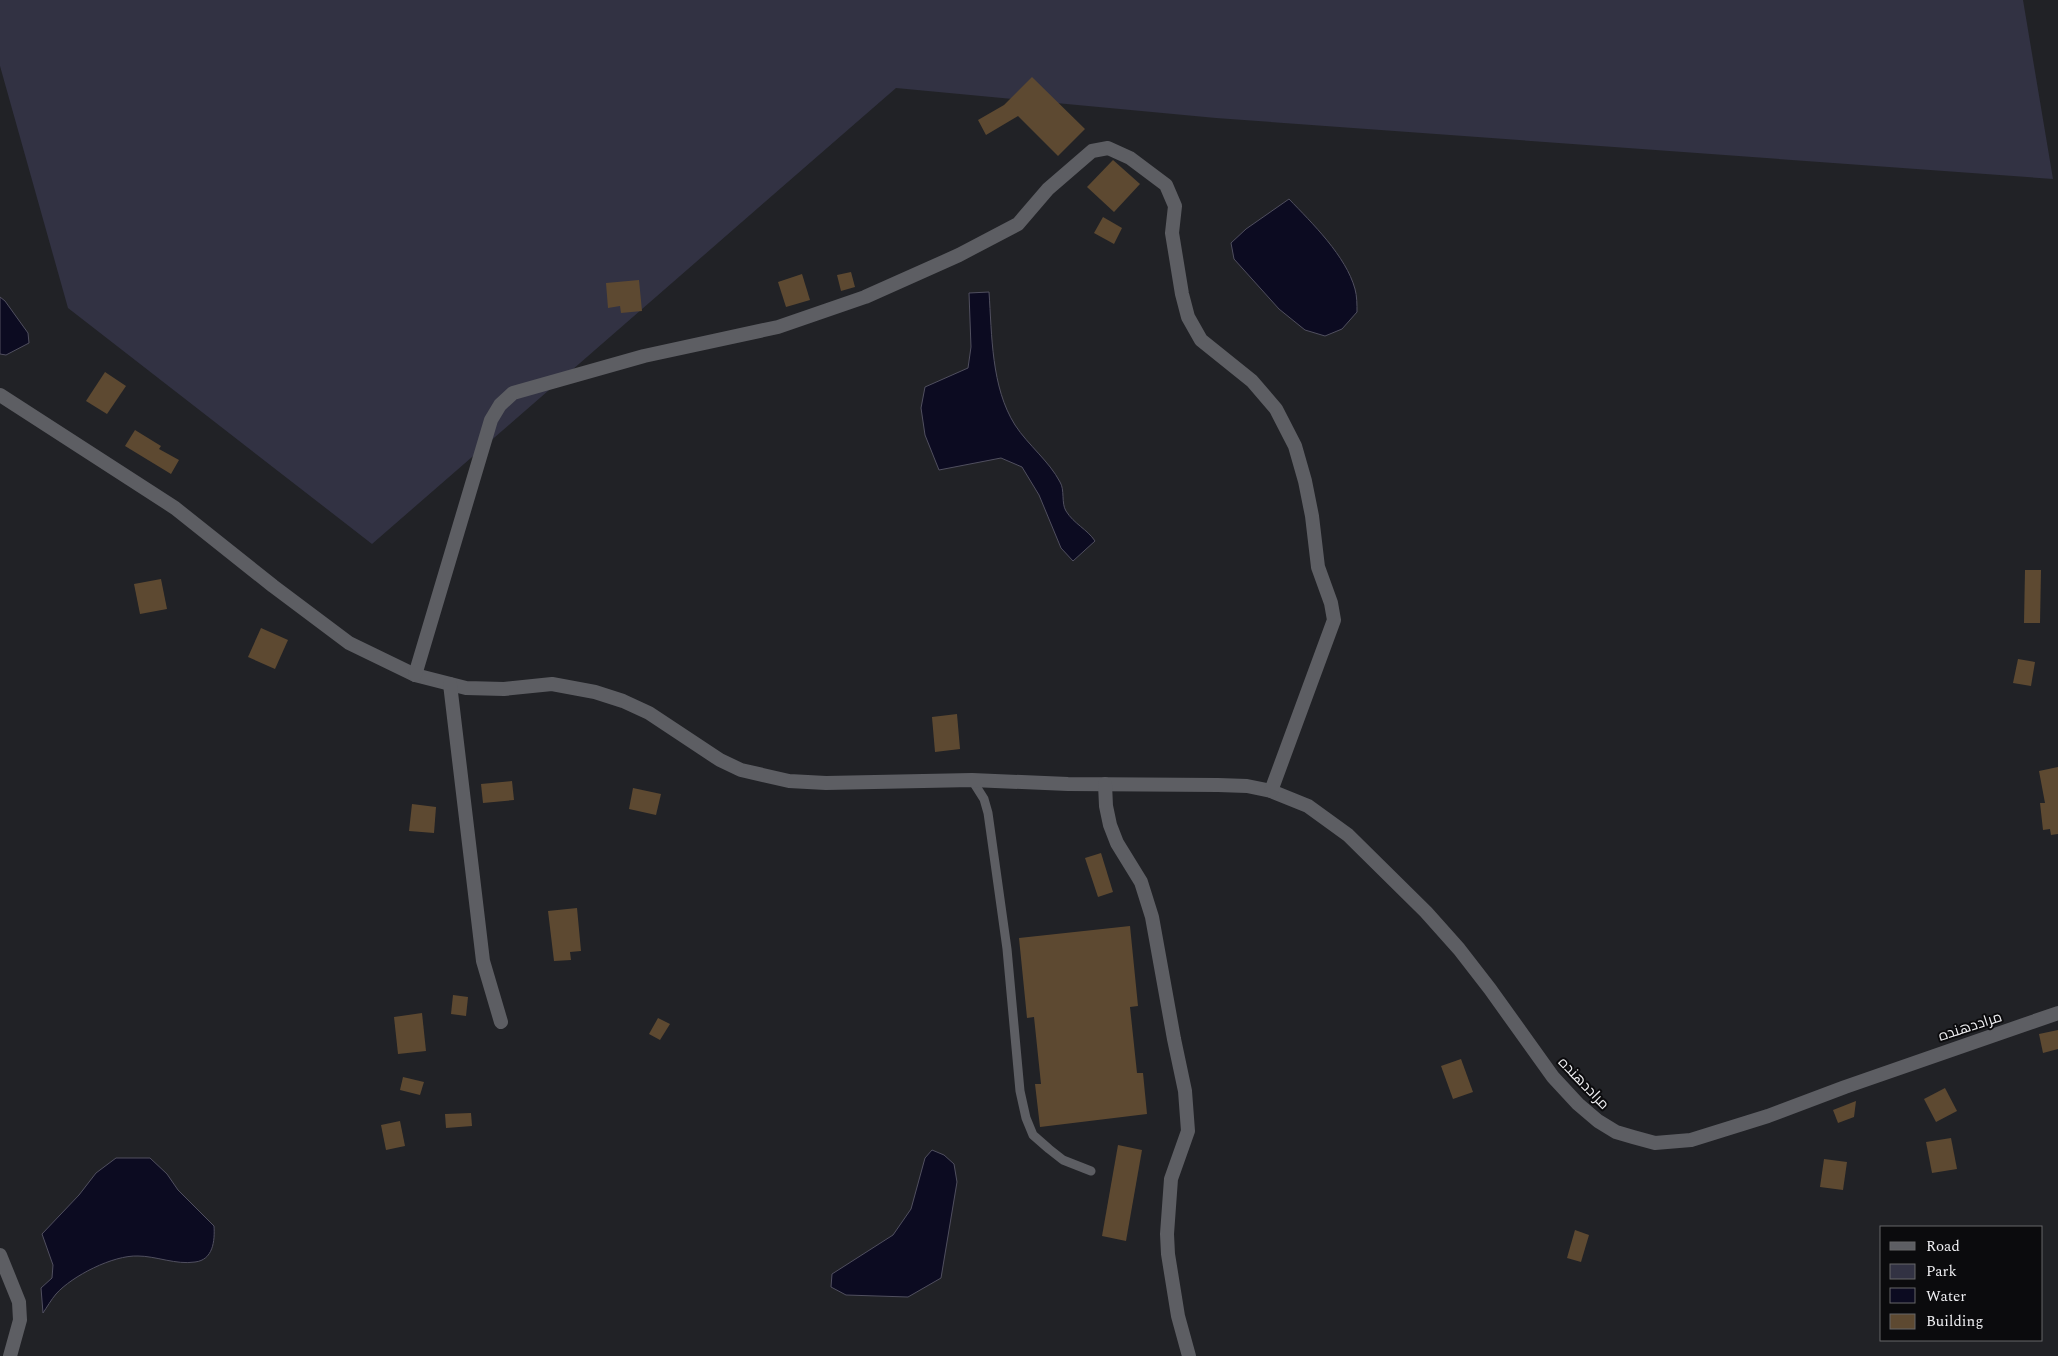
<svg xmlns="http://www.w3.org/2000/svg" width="2058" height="1356" viewBox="0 0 2058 1356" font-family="Spectral,Cairo,serif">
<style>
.green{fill:#323243}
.water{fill:#0c0b21;stroke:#504f5f}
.building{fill:#5d4931}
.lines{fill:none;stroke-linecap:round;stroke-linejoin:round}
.service{stroke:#5d5e63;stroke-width:9}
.minor{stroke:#5d5e63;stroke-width:14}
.labels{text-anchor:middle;stroke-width:4;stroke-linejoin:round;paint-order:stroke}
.street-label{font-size:15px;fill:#eeeef1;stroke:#0b0b0d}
</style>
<rect width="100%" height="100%" fill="#212226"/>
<path class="green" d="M 0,0 L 2023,0 L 2053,179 L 1216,118 L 896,88 L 372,544 L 68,308 L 0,66 Z"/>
<g class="water">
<path d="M 1289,199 C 1312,223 1346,256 1355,289 C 1357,296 1357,305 1357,312 L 1342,329 L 1325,336 L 1305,330 L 1279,309 L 1234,259 L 1231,243 L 1246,229 Z"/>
<path d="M 989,292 C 992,335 991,387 1015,425 C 1028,445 1049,461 1060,482 C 1065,490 1061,503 1066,511 C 1074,524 1087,529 1095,541 L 1073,561 L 1061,548 L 1039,495 L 1022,467 L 1001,458 L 939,470 L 925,435 L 921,408 L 925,387 L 968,368 L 971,347 L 969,293 Z"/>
<path d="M 0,297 L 5,301 L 28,333 L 29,343 L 6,355 L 0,354 Z"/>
<path d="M 932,1150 L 944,1155 L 954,1164 L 957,1182 L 941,1278 L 908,1297 L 846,1295 L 831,1287 L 832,1274 L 893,1235 L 911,1209 L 925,1158 Z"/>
<path d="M 116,1158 L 150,1158 L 167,1174 L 178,1190 L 214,1226 C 215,1241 213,1260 195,1262 C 176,1265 156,1256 138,1256 C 113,1255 72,1276 56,1294 C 51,1300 47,1307 43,1313 L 41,1288 L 52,1278 L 53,1265 L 42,1234 L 79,1195 L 96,1173 Z"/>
</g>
<g class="building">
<path d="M 1032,77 L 1085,129 L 1058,156 L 1018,116 L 986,135 L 978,120 L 1004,105 Z"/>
<path d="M 1113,160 L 1140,184 L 1114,212 L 1087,187 Z"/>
<path d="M 1103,217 L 1122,228 L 1114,244 L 1094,233 Z"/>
<path d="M 851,272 L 855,287 L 841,291 L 837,275 Z"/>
<path d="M 802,274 L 810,300 L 786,307 L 778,282 Z"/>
<path d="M 639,280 L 642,311 L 621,313 L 620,306 L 608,308 L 606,283 Z"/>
<path d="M 105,372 L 126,386 L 107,414 L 86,401 Z"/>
<path d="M 135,430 L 161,446 L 159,449 L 179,460 L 171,474 L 125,446 Z"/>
<path d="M 2025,570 L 2041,570 L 2040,623 L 2024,623 Z"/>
<path d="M 161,579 L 167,609 L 140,614 L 134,584 Z"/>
<path d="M 261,628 L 288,640 L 275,669 L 248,657 Z"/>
<path d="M 2018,659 L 2035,662 L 2031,686 L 2013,683 Z"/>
<path d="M 957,714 L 960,749 L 935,752 L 932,717 Z"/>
<path d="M 2058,767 L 2058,834 L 2051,835 L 2050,829 L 2043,830 L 2040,803 L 2045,803 L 2039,771 Z"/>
<path d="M 512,781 L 514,800 L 483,803 L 481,784 Z"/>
<path d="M 633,788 L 661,794 L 656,815 L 629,809 Z"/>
<path d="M 412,804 L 436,807 L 434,833 L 409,831 Z"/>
<path d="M 1101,853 L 1113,892 L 1098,897 L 1085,858 Z"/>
<path d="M 577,908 L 581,951 L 570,952 L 571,960 L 554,961 L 548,911 Z"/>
<path d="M 1130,926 L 1138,1006 L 1130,1007 L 1137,1073 L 1143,1073 L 1147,1114 L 1040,1127 L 1035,1084 L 1041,1084 L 1034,1017 L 1027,1018 L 1019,938 Z"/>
<path d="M 453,995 L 468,997 L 466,1016 L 451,1014 Z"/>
<path d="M 422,1013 L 426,1051 L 398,1054 L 394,1017 Z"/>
<path d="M 658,1018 L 670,1024 L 660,1040 L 649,1034 Z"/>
<path d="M 2058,1030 L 2058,1049 L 2043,1053 L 2039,1034 Z"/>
<path d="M 1461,1059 L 1473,1092 L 1453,1099 L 1441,1066 Z"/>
<path d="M 403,1077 L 424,1082 L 420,1095 L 400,1090 Z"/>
<path d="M 1945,1088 L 1957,1111 L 1936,1122 L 1924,1099 Z"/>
<path d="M 1856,1101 L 1854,1117 L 1838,1123 L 1833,1110 Z"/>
<path d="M 471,1113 L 472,1126 L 446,1128 L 445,1114 Z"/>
<path d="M 400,1121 L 405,1146 L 386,1150 L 381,1125 Z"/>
<path d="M 1951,1138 L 1957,1169 L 1932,1173 L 1926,1142 Z"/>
<path d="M 1118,1145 L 1142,1150 L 1126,1241 L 1102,1236 Z"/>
<path d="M 1824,1159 L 1847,1162 L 1843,1190 L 1820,1187 Z"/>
<path d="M 1575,1230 L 1589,1235 L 1581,1262 L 1567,1258 Z"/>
</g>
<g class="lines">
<path class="service" d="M 972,780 L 984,799 L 988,813 L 1007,949 L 1020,1091 L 1026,1118 L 1033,1135 L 1049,1149 L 1063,1160 L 1091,1171"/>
<g class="minor">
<path d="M 0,395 L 175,508 L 273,586 L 349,643 L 415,675 L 466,688 L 504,689 L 552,684 L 595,692 L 623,701 L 649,713 L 720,760 L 741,770 L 789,781 L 826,783 L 972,780 L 1068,784 L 1218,785 L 1247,786 L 1271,791 L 1308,806 L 1348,835 L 1426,912 L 1459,949 L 1490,989 L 1553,1077 L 1578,1104 L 1598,1121 L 1616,1132 L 1633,1137 L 1655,1143 L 1691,1140 L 1768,1116 L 1845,1087 L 2058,1013"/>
<path d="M 415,675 L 491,420 L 500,405 L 513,393 L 644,356 L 778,327 L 865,297 L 959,255 L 1018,224 L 1048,189 L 1092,151 L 1108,148 L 1130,158 L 1166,185 L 1175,206 L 1172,233 L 1182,294 L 1188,317 L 1201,340 L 1252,381 L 1276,409 L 1295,446 L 1305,481 L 1312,516 L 1318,567 L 1331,603 L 1334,620 L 1271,791"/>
<path d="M 450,684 L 483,961 L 501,1022"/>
<path d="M 1105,784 L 1106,806 L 1110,825 L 1117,843 L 1141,882 L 1152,917 L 1174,1039 L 1185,1091 L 1188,1131 L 1171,1179 L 1167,1234 L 1168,1254 L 1178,1316 L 1189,1356"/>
<path d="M 0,1255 L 19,1302 L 20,1320 L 10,1356"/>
</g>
</g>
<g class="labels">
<g class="street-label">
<text transform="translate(1970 1026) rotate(-18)" y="5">مراددهنده</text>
<text transform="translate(1584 1083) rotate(46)" y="5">مراددهنده</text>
</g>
</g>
<rect x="1880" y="1226" width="162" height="115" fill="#0b0b0d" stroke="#666668"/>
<rect x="1890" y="1242" width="25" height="8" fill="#5d5e63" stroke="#666668"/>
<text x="1926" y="1251" font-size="15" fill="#eeeef1">Road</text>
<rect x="1890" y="1264" width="25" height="15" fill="#323243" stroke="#666668"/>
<text x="1926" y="1276" font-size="15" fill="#eeeef1">Park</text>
<rect x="1890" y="1288" width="25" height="15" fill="#0c0b21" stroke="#666668"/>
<text x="1926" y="1301" font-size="15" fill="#eeeef1">Water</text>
<rect x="1890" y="1314" width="25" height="15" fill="#5d4931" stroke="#666668"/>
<text x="1926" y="1326" font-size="15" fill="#eeeef1">Building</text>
</svg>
